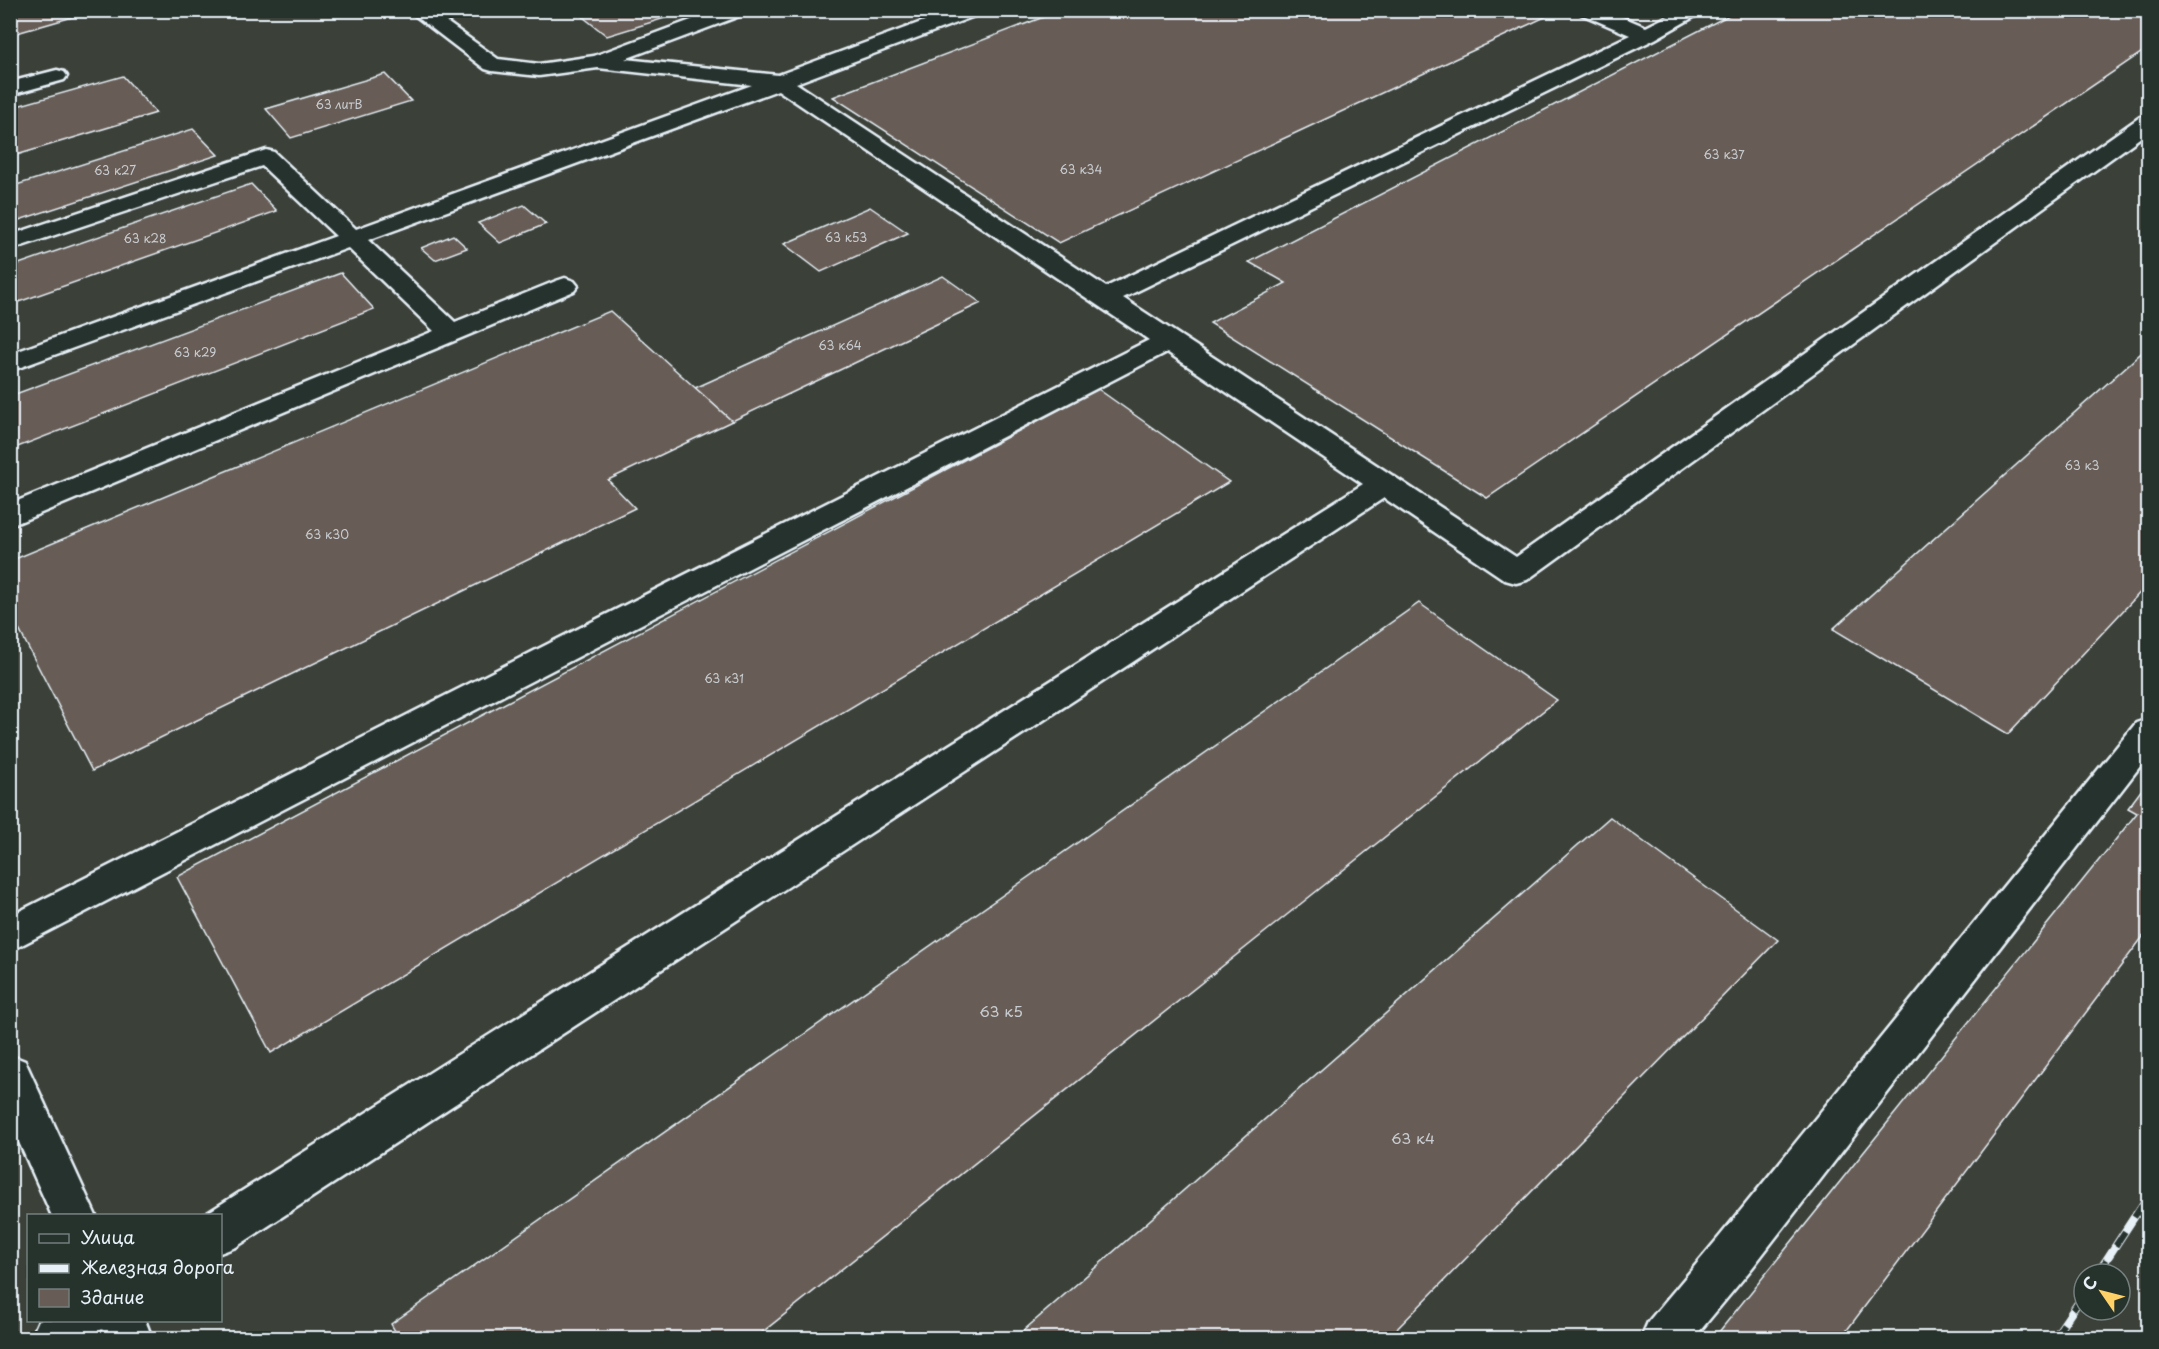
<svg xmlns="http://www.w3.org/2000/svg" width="2159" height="1349" viewBox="0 0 2159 1349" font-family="'Playpen Sans',sans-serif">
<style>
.built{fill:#3a4039;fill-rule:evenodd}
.building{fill:#685d56;stroke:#e8f1f8;stroke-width:1.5}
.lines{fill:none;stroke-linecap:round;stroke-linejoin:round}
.minor-casing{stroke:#e8f1f8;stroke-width:5}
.minor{fill:#26332d;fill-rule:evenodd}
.rail-casing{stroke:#e8f1f8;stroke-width:8}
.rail{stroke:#26332d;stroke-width:6;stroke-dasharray:17;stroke-linecap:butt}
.labels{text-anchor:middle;stroke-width:4.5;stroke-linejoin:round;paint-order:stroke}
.number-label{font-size:12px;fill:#c8ccd0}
.near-number-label{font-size:15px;fill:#c8ccd0}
</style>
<rect width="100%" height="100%" fill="#26332d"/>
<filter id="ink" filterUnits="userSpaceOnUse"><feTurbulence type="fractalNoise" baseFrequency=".0167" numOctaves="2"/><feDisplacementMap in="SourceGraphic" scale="12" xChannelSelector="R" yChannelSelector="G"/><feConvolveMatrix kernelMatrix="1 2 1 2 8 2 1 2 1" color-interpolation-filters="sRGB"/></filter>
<g filter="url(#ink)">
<path class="built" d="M 10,11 L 2148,11 L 2148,1338 L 11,1338 ZM 28,1216 L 220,1216 L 220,1320 L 28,1320 ZM 2084,1274 L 2120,1274 L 2120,1310 L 2084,1310 Z"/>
<g class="building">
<path d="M 10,10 L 97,10 L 10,35 Z"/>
<path d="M 574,10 L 673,10 L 678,14 L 607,36 Z"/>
<path d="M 1062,10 L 1553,10 L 1556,12 L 1059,243 L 833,97 Z"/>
<path d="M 1739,10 L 2148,10 L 2148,48 L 1487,498 L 1210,323 L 1286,283 L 1249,262 Z"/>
<path d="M 385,74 L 411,101 L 291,138 L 266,109 Z"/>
<path d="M 123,76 L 156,113 L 10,157 L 10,108 Z"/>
<path d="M 193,129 L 218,155 L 10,223 L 10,187 Z"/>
<path d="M 251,184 L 277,211 L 10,305 L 10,267 Z"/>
<path d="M 524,205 L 546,224 L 500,243 L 478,223 Z"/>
<path d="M 870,207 L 908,233 L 821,272 L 784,244 Z"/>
<path d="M 453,235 L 467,248 L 435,260 L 421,248 Z"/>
<path d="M 341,273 L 374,309 L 10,450 L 10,396 Z"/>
<path d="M 943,276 L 981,303 L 732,421 L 695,388 Z"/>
<path d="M 610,311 L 732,421 L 608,480 L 635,508 L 92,771 L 10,612 L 10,561 Z"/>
<path d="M 2148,347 L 2148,584 L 2008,734 L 1833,629 Z"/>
<path d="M 1098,389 L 1229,482 L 271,1053 L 177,877 Z"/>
<path d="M 1419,603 L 1557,700 L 755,1338 L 399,1338 L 391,1324 Z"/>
<path d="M 2148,781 L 2148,930 L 1841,1338 L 1714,1338 L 2137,813 L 2128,808 Z"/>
<path d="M 1610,817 L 1778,940 L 1388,1338 L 1015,1338 Z"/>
</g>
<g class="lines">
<g class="minor-casing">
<g id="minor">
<path d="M 408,10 L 430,10 L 498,59 L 539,64 L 594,56 L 718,10 L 747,10 L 745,14 L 625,59 L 778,75 L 954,10 L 982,10 L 980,14 L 796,83 L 1106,287 L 1630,35 L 1581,14 L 1579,10 L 1606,10 L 1646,27 L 1680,10 L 1706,10 L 1655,39 L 1123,298 L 1516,557 L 2140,117 L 2148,116 L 2148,132 L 1527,580 L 1516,583 L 1505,580 L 1384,498 L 236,1247 L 220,1253 L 220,1216 L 204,1215 L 1363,484 L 1167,352 L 10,951 L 10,916 L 1149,340 L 778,90 L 368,240 L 455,322 L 556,281 L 565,278 L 574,281 L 578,286 L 574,291 L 10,526 L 10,504 L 434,331 L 348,248 L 10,371 L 10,354 L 336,236 L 262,166 L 10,250 L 10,235 L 266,150 L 274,152 L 356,229 L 752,85 L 598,68 L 539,76 L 492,71 L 485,69 Z"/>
<path d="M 57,70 L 64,72 L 67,76 L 64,80 L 10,95 L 10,82 Z"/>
<path d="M 2148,719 L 2148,756 L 1752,1268 L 1694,1338 L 1641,1338 L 1648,1322 L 1720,1236 L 2136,723 Z"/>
<path d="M 10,1055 L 25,1061 L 96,1216 L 52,1216 L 10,1122 Z"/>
<path d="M 39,1320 L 145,1320 L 152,1338 L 106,1338 L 102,1329 L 95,1338 L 31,1338 Z"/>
</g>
</g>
<use href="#minor" class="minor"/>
<g class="rail-casing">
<g id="rail">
<path d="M 2097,1274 L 2148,1196"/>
<path d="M 2054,1338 L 2084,1294"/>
<path d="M 2143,1338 L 2148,1330"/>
</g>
</g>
<use href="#rail" class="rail"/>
</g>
</g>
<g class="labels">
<g class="number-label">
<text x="339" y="109">63 литВ</text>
<text x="1724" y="159">63 к37</text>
<text x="1081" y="174">63 к34</text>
<text x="115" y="175">63 к27</text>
<text x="846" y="242">63 к53</text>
<text x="145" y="243">63 к28</text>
<text x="840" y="350">63 к64</text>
<text x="195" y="357">63 к29</text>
<text x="2082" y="470">63 к3</text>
<text x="327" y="539">63 к30</text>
<text x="724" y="683">63 к31</text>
</g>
<g class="near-number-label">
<text x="1001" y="1017">63 к5</text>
<text x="1413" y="1144">63 к4</text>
</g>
</g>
<rect width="2159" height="1349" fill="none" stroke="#26332d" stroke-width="36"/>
<rect x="18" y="18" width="2123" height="1313" fill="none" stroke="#e8f1f8" stroke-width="2" filter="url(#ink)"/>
<rect x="27" y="1214" width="195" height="108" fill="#26332d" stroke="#747f7e" stroke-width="1.5"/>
<rect x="39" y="1234" width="30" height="9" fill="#26332d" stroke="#747f7e" stroke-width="1.5"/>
<text x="81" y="1244" font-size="18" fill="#e8f1f8">Улица</text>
<rect x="39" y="1264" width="30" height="9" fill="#e8f1f8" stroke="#747f7e" stroke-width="1.5"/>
<text x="81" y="1274" font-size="18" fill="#e8f1f8">Железная дорога</text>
<rect x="39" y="1289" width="30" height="18" fill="#685d56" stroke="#747f7e" stroke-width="1.5"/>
<text x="81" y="1304" font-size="18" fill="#e8f1f8">Здание</text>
<g transform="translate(2102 1292) rotate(305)"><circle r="28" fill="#26332d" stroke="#747f7e" stroke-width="1.5"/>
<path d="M0-4.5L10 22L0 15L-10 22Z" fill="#ffd166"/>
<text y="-9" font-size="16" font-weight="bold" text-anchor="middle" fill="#e8f1f8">С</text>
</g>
</svg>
